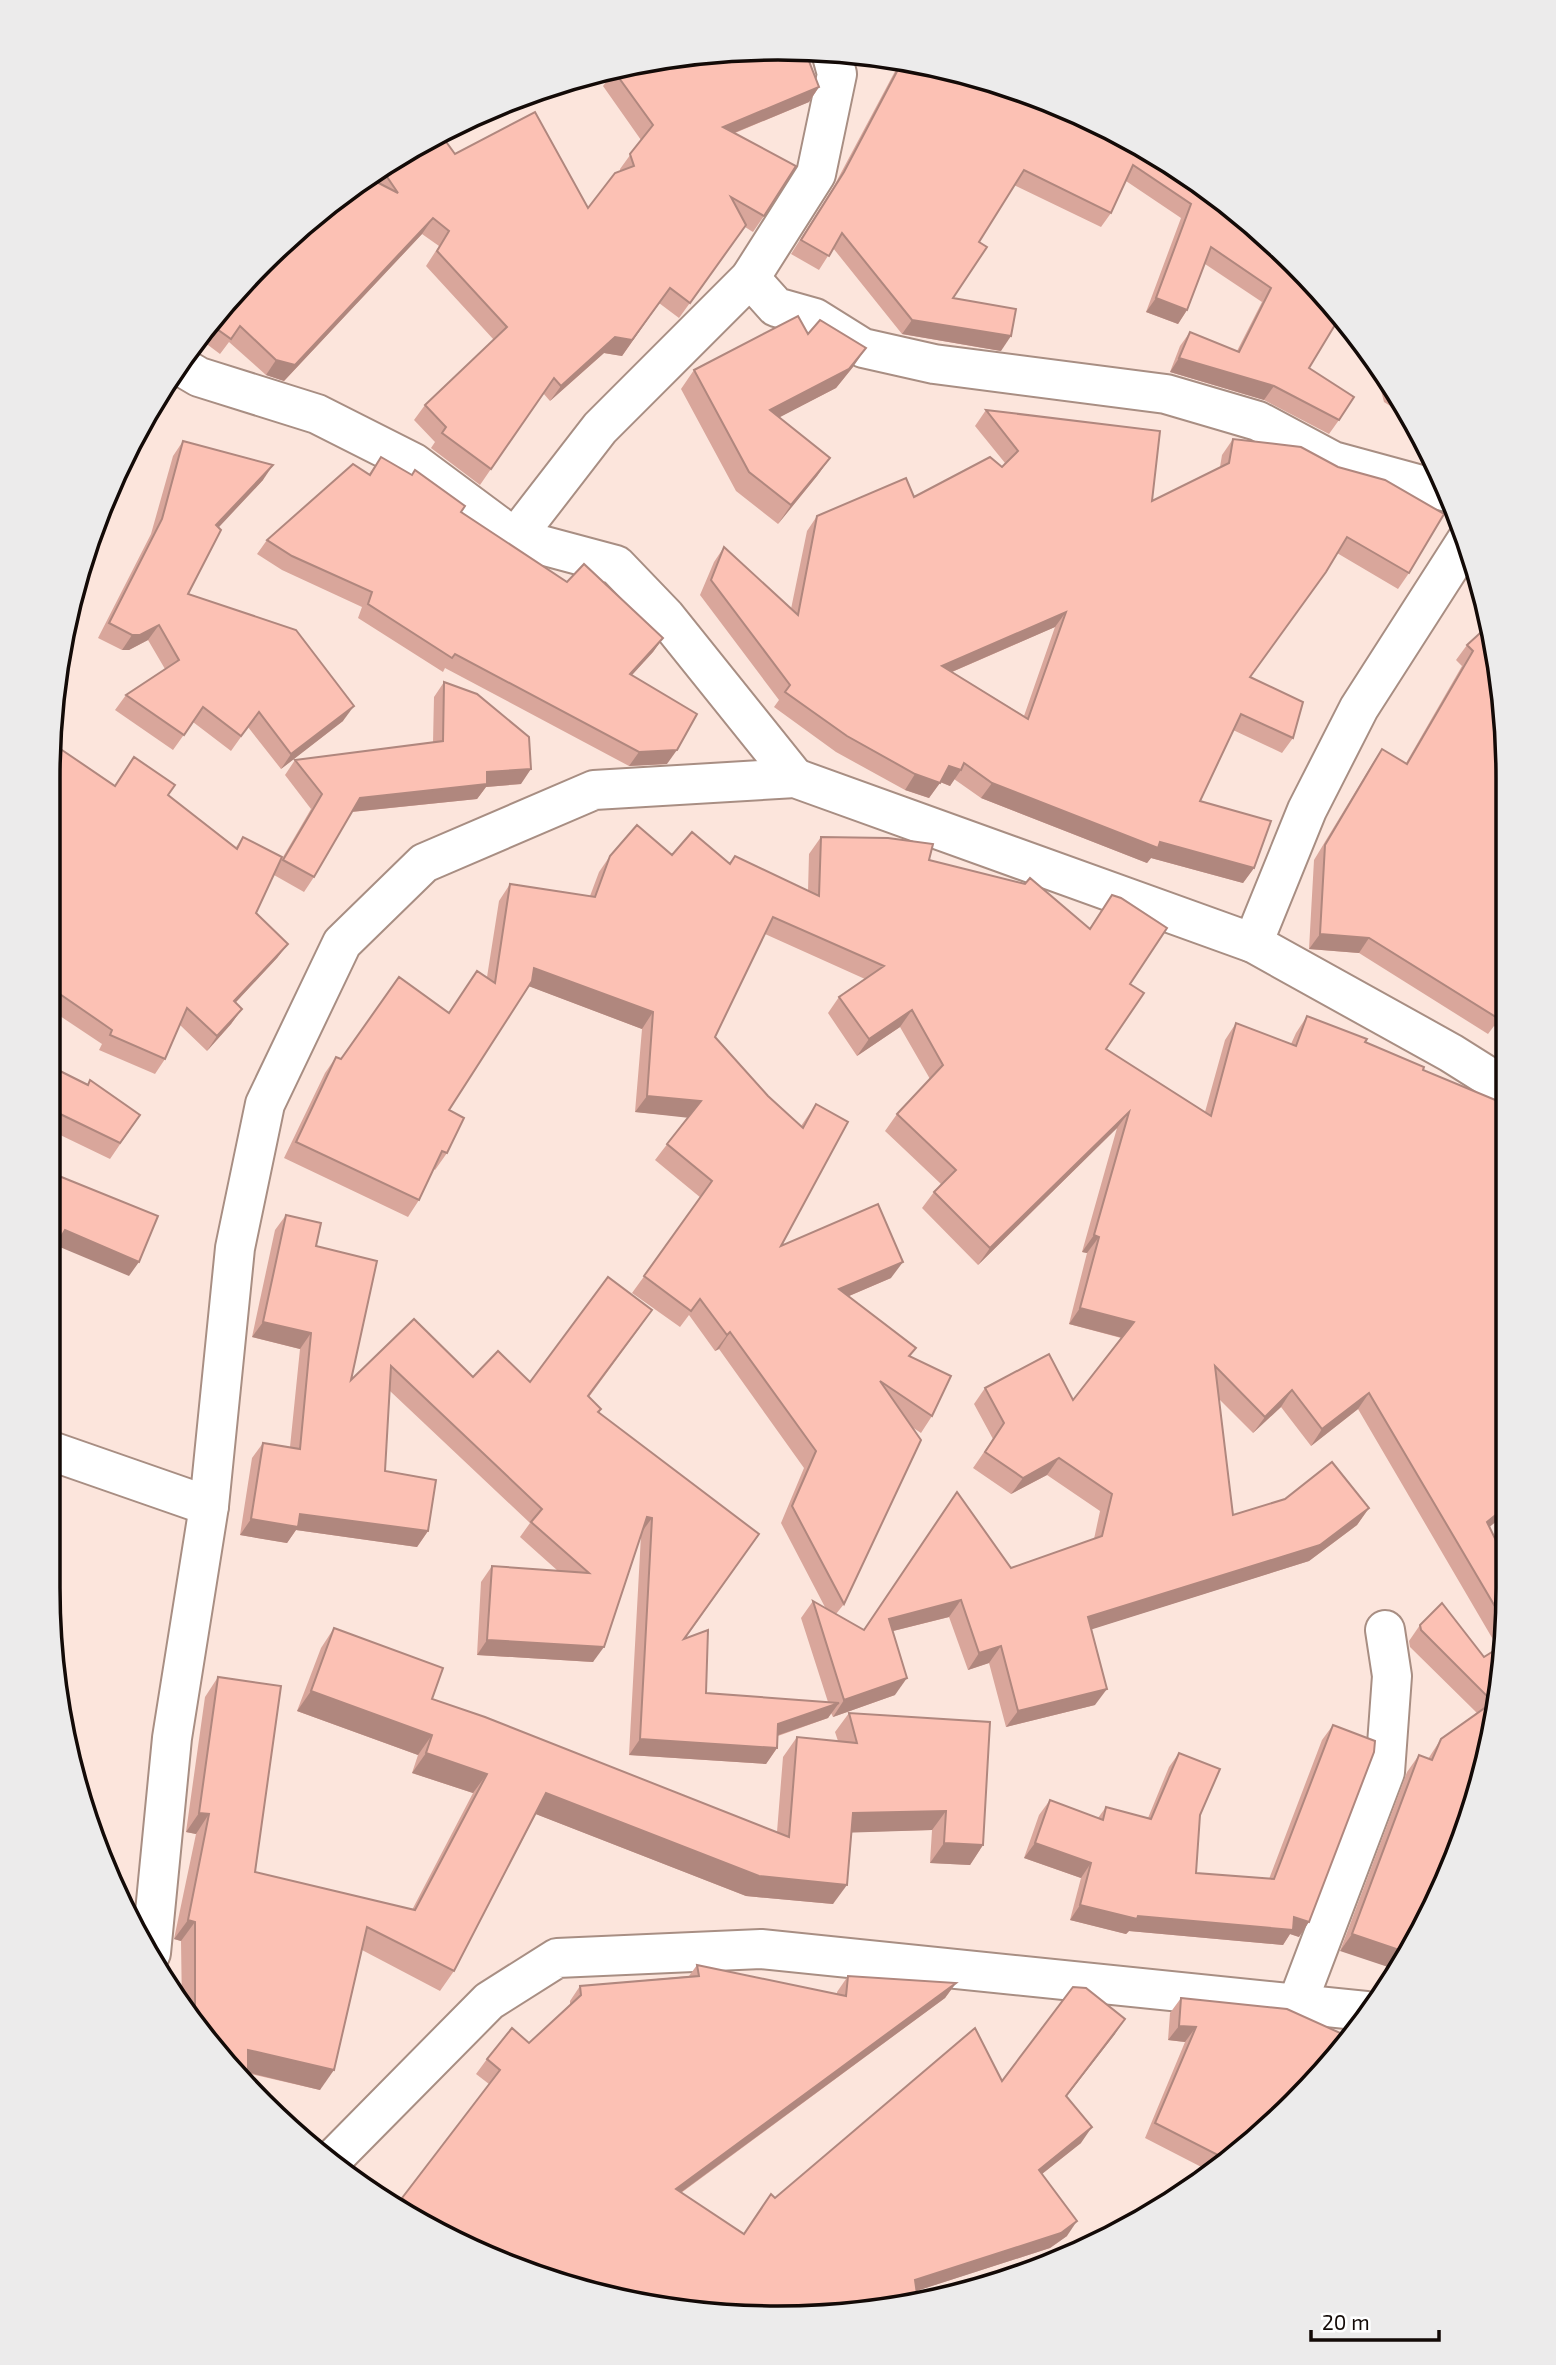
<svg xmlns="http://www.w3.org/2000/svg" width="1556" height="2365" viewBox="0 0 1556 2365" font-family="'Exo 2',sans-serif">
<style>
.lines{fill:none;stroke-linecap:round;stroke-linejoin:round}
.street-casing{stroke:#a88e83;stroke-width:42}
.street{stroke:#fff;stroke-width:38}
.wall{fill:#d9a69b;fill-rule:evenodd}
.shaded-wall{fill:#b0877e}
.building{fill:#fcc1b4;stroke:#b0877e;stroke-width:2;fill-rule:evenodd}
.rim{fill:none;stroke:#130a07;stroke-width:3.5}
</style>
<rect width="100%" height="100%" fill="#fce5dc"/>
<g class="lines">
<g class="street-casing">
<g id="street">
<path d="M 750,278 L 776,307 L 815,318 L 863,348 L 934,364 L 1166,394 L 1258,421 L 1333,461 L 1447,492"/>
<path d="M 182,367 L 199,377 L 317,414 L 414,463 L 515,538 L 616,565 L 665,616 L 795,778"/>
<path d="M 515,538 L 600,428 L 750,278 L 816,174 L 837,74 L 831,52"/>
<path d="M 1253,943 L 1307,810 L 1359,708 L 1466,541"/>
<path d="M 54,1452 L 209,1506"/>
<path d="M 151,1953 L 172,1738 L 209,1506 L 235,1248 L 265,1104 L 342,943 L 424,863 L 594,790 L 795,778 L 1253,943 L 1451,1053 L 1505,1087"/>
<path d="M 1297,2004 L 1385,1772 L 1392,1676 L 1385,1630"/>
<path d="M 329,2163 L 489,2001 L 557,1958 L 761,1949 L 1366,2011"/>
</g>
</g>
<use href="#street" class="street"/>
</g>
<g class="wall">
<path d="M 901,60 L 1013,86 L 1260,229 L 1309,368 L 1339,420 L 1329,434 L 1264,400 L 1170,372 L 1180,346 L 1190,332 L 1237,351 L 1262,302 L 1205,264 L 1187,310 L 1178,324 L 1146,312 L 1181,218 L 1126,181 L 1111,213 L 1101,227 L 1014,185 L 979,242 L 953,298 L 1001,351 L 902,334 L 833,248 L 819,270 L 791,254 L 834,186 Z"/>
<path d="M 614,71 L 819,87 L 809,102 L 735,133 L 764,216 L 753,232 L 745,227 L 679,318 L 659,303 L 622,356 L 604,353 L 550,401 L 543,393 L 480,485 L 431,448 L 435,442 L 414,420 L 425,405 L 494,340 L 426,266 L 439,246 L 422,234 L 284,381 L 266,375 L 229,342 L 220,354 L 200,339 L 229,296 L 333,198 L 439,132 L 455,154 L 588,208 L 620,171 L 620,169 L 641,140 L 603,86 Z"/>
<path d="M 808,334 L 853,367 L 836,388 L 779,417 L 830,458 L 817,476 L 778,524 L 736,491 L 681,389 L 694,370 Z"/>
<path d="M 1372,355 L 1411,419 L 1384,402 Z"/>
<path d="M 986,410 L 1152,501 L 1220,467 L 1222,455 L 1233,439 L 1409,573 L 1398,589 L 1337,553 L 1250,677 L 1293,738 L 1282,753 L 1233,730 L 1200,801 L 1254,868 L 1243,883 L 1151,858 L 1147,863 L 981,798 L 954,779 L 950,786 L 940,782 L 929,798 L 905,790 L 836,752 L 774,707 L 779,700 L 700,595 L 714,562 L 724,547 L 791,609 L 807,531 L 817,516 L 914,497 L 1002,467 L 1005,463 L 975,426 ZM 1055,627 L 1024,716 L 952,672 Z"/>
<path d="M 183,441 L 263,480 L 218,527 L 188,594 L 343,721 L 281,769 L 248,727 L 231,751 L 193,722 L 173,750 L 115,710 L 126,695 L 165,669 L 148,640 L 129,650 L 122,650 L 98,638 L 151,534 L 173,456 Z"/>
<path d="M 381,457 L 461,512 L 567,582 L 663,638 L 653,652 L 632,675 L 667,764 L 629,766 L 445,668 L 443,672 L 358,618 L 362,607 L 282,570 L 257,554 L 267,540 L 369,474 Z"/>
<path d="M 1490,624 L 1507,731 L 1506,1034 L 1494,1026 L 1488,1034 L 1359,953 L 1309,949 L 1314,860 L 1372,764 L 1382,749 L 1406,763 L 1462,666 L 1456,660 L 1467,645 Z"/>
<path d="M 444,682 L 521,784 L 486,787 L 477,799 L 352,812 L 314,877 L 304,892 L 274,875 L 256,913 L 288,944 L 277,958 L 235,1003 L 242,1009 L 231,1024 L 207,1051 L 180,1025 L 165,1059 L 155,1074 L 99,1050 L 102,1044 L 54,1012 L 54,756 L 114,786 L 168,795 L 236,847 L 243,837 L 276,869 L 311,809 L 285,775 L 295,760 L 433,743 L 434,697 Z"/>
<path d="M 821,837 L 929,860 L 1089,929 L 1112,895 L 1130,984 L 1106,1049 L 1205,1112 L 1225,1040 L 1236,1023 L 1291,1044 L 1296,1033 L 1307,1016 L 1423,1070 L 1490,1527 L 1503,1555 L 1502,1683 L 1470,1822 L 1340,1951 L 1407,1772 L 1419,1755 L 1428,1759 L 1441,1739 L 1477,1713 L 1410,1647 L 1409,1641 L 1420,1625 L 1484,1657 L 1498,1648 L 1358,1409 L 1311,1446 L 1281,1407 L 1253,1433 L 1219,1399 L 1233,1515 L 1369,1508 L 1357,1525 L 1309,1561 L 1091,1629 L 1095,1705 L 1006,1727 L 989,1663 L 968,1670 L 949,1617 L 893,1631 L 895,1695 L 833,1717 L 831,1713 L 828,1718 L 778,1736 L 777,1748 L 766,1764 L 629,1755 L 641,1535 L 593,1662 L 477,1655 L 481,1582 L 492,1566 L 558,1571 L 520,1537 L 530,1523 L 390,1391 L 385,1471 L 428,1531 L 417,1547 L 296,1530 L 287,1543 L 240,1535 L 252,1458 L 263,1443 L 290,1447 L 300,1349 L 252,1337 L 275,1230 L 286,1215 L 316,1246 L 351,1380 L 414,1319 L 473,1377 L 530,1382 L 641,1326 L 589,1397 L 601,1409 L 599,1413 L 759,1534 L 685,1639 L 706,1693 L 828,1702 L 801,1618 L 813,1601 L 826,1609 L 781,1523 L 804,1468 L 719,1349 L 715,1351 L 689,1315 L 680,1327 L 632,1293 L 701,1198 L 655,1160 L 688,1117 L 635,1112 L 642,1029 L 529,986 L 449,1110 L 447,1153 L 435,1170 L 434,1169 L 419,1200 L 408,1217 L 284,1158 L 325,1073 L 336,1057 L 341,1059 L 449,1013 L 477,971 L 487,977 L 499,901 L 510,884 L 590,896 L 599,872 L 610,856 L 672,855 L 729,863 L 735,856 L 808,891 L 809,854 ZM 765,934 L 865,979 L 839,997 L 828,1013 L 857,1056 L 900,1027 L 930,1079 L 897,1114 L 885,1131 L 941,1184 L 934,1192 L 922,1208 L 978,1265 L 1117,1128 L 1082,1252 L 1087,1253 L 1069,1324 L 1121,1338 L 1073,1400 L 985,1388 L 974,1404 L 993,1439 L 973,1468 L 1011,1494 L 1047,1475 L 1100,1511 L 1094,1539 L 1011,1568 L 864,1630 L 836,1614 L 844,1604 L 912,1427 L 921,1433 L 932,1416 L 910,1356 L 849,1296 L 891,1278 L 781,1246 L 816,1104 L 801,1126 L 768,1096 L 715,1037 Z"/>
<path d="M 54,1068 L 87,1085 L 90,1080 L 140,1115 L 110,1159 L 54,1132 Z"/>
<path d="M 334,1628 L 432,1699 L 777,1832 L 783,1757 L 797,1737 L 838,1741 L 835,1732 L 849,1713 L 983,1845 L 970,1865 L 930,1863 L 932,1830 L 851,1832 L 833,1904 L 746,1896 L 536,1814 L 454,1971 L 440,1991 L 362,1950 L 320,2090 L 229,2069 L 182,2008 L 181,1941 L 174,1939 L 196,1834 L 186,1832 L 205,1697 L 218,1677 L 255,1872 L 412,1910 L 473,1793 L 412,1773 L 418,1755 L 297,1711 L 321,1648 Z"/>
<path d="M 1333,1725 L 1299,1937 L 1290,1934 L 1283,1945 L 1129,1931 L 1126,1934 L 1070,1920 L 1081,1878 L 1024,1858 L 1039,1815 L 1050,1800 L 1098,1818 L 1106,1807 L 1148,1818 L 1169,1767 L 1179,1753 L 1200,1815 L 1196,1873 L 1269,1879 L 1322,1740 Z"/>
<path d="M 697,1965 L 837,1994 L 837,1992 L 848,1976 L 956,1983 L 945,1998 L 681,2193 L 744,2234 L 775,2198 L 1002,2081 L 1115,2034 L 1067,2096 L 1081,2143 L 1042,2174 L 1067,2236 L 1050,2248 L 916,2291 L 635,2304 L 499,2262 L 398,2204 L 489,2084 L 476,2074 L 487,2059 L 529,2043 L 570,2005 L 570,2001 L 580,1986 L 689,1976 Z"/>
<path d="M 1181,1998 L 1349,2037 L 1213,2173 L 1145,2138 L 1185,2042 L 1168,2040 L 1170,2013 Z"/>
</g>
<g class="shaded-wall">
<path d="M 819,87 L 809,102 L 712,142 L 723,127 Z"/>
<path d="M 433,218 L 422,234 L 284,381 L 266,375 L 276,360 Z"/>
<path d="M 670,288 L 622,356 L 604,353 L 550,401 L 561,386 Z"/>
<path d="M 1156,298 L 1187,310 L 1178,324 L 1146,312 Z"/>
<path d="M 912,320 L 1011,336 L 1001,351 L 902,334 Z"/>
<path d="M 866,348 L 853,367 L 836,388 L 757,429 L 770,410 Z"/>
<path d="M 1179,358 L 1274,386 L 1264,400 L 1170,372 Z"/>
<path d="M 830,458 L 817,476 L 778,524 L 791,505 Z"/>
<path d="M 273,465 L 263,480 L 206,541 L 216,525 Z"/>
<path d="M 1066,612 L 1055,627 L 931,681 L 942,666 Z"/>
<path d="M 159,625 L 148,640 L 129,650 L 122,650 L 132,635 Z"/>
<path d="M 663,638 L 653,652 L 620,688 L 630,674 Z"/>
<path d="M 354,706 L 343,721 L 281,769 L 291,754 Z"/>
<path d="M 677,750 L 667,764 L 629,766 L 639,752 Z"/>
<path d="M 949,766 L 961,770 L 950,786 L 938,781 Z"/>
<path d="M 531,769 L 521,784 L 486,787 L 477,799 L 350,812 L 360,798 L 487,772 Z"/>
<path d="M 915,774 L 940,783 L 929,798 L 905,790 Z"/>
<path d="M 992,783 L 1254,868 L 1243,883 L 1151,858 L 1147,863 L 981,798 Z"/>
<path d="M 1320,934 L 1369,938 L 1359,953 L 1309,949 Z"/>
<path d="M 288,944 L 277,958 L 223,1016 L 234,1001 Z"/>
<path d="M 534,968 L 653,1012 L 642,1029 L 523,984 Z"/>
<path d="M 242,1009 L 231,1024 L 207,1051 L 217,1036 Z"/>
<path d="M 912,1010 L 900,1027 L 857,1056 L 869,1039 Z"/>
<path d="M 647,1096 L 701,1101 L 690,1118 L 635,1112 Z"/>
<path d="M 1129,1112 L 1117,1128 L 978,1265 L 990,1248 Z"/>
<path d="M 65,1230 L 139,1262 L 129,1276 L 55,1245 Z"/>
<path d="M 1094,1235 L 1099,1237 L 1087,1253 L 1082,1252 Z"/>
<path d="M 903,1262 L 891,1278 L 828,1305 L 839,1289 Z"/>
<path d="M 1080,1308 L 1134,1322 L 1123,1338 L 1069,1324 Z"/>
<path d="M 263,1322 L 311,1333 L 300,1349 L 252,1337 Z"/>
<path d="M 730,1332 L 719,1349 L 715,1351 L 727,1335 Z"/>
<path d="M 1292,1390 L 1281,1407 L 1253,1433 L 1265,1417 Z"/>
<path d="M 1369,1393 L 1358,1409 L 1311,1446 L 1322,1429 Z"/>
<path d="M 1059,1458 L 1047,1475 L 1011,1494 L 1023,1478 Z"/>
<path d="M 1369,1508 L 1357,1525 L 1309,1561 L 1077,1634 L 1088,1617 Z"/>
<path d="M 1503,1509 L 1503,1516 L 1476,1538 L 1487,1522 Z"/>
<path d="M 300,1514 L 428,1531 L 417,1547 L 296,1530 L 287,1543 L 240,1535 L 251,1519 Z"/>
<path d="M 647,1517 L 652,1518 L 641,1533 Z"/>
<path d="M 961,1600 L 949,1617 L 877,1635 L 889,1619 Z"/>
<path d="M 487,1640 L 604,1647 L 593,1662 L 477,1655 Z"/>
<path d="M 1001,1646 L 989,1663 L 968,1670 L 979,1653 Z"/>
<path d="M 907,1678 L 895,1695 L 833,1717 L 844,1700 Z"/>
<path d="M 1107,1689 L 1095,1705 L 1006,1727 L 1018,1711 Z"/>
<path d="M 311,1691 L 432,1735 L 418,1755 L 297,1711 Z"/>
<path d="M 839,1703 L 828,1718 L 767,1739 L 778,1724 Z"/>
<path d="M 640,1739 L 777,1748 L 766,1764 L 629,1755 Z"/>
<path d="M 426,1753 L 487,1774 L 473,1793 L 412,1773 Z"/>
<path d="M 546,1793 L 847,1885 L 833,1904 L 746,1896 L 533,1813 Z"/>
<path d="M 946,1811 L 932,1830 L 839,1833 L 853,1813 Z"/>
<path d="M 199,1813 L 209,1814 L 196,1834 L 186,1832 Z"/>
<path d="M 944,1843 L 983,1845 L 970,1865 L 930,1863 Z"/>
<path d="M 1035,1843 L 1091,1863 L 1081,1878 L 1024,1858 Z"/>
<path d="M 1080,1905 L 1138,1916 L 1294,1917 L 1309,1922 L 1299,1937 L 1290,1934 L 1283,1945 L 1129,1931 L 1126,1934 L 1070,1920 Z"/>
<path d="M 188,1920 L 195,1922 L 181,1941 L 174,1939 Z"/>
<path d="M 1352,1934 L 1405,1952 L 1394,1969 L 1340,1951 Z"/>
<path d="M 956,1983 L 945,1998 L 665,2204 L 676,2189 Z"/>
<path d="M 1125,2019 L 1115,2034 L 1055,2111 L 1066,2096 Z"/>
<path d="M 1179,2026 L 1196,2027 L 1185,2042 L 1168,2040 Z"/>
<path d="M 248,2050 L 334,2070 L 320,2090 L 234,2069 Z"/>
<path d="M 1092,2127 L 1081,2143 L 1028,2185 L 1039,2170 Z"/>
<path d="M 1077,2221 L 1067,2236 L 1050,2248 L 904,2295 L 915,2280 Z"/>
</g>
<g class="building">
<path d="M 731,49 L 805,51 L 819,87 L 723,127 L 796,166 L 764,216 L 731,197 L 746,225 L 690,303 L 670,288 L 632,340 L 615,337 L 561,386 L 554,378 L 491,469 L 442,433 L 446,427 L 425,405 L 507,327 L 437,251 L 449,231 L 433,218 L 295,365 L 276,360 L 240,326 L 231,339 L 210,324 L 229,296 L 333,198 L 367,177 L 398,193 L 381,168 L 439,132 L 455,154 L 535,112 L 588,208 L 615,173 L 634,166 L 630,154 L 653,125 L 614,71 L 620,67 Z"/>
<path d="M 903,60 L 1013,86 L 1144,145 L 1260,229 L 1341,315 L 1309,368 L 1354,397 L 1339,420 L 1274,386 L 1179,358 L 1190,332 L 1239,352 L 1271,288 L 1211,247 L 1187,310 L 1156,298 L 1191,204 L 1133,165 L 1111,213 L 1024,170 L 979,242 L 987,247 L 953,298 L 1016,309 L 1011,336 L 912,320 L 842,233 L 829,256 L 801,240 L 844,172 Z"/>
<path d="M 798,316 L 808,334 L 820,320 L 866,348 L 849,369 L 770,410 L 830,458 L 791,505 L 749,472 L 694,370 Z"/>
<path d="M 986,410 L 1160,431 L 1152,501 L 1229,463 L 1233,439 L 1301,447 L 1338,467 L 1385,480 L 1444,514 L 1409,573 L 1347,537 L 1326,572 L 1250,677 L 1303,702 L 1293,738 L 1241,714 L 1200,801 L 1271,821 L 1254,868 L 1160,842 L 1158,848 L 992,783 L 964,763 L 961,770 L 949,766 L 940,783 L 915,774 L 847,736 L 785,692 L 790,685 L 711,580 L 724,547 L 798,615 L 817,516 L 906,478 L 914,497 L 990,457 L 1002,467 L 1018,451 ZM 1066,612 L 1028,719 L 942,666 Z"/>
<path d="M 183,441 L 273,465 L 216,525 L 221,530 L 188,594 L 296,630 L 354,706 L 291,754 L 259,712 L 241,736 L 203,707 L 184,735 L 126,695 L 179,660 L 159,625 L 140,635 L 132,635 L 109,623 L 162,519 Z"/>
<path d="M 381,457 L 412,475 L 415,470 L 465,506 L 461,512 L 567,582 L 584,564 L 663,638 L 630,674 L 697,714 L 677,750 L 639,752 L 455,654 L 452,658 L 368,604 L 372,592 L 292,556 L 267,540 L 353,464 L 370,475 Z"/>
<path d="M 1490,624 L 1507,731 L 1506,1012 L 1504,1011 L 1499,1019 L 1369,938 L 1320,934 L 1325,845 L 1382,749 L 1407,764 L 1473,651 L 1467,645 Z"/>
<path d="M 444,682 L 477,694 L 529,737 L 531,769 L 487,772 L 487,784 L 360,798 L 314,877 L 283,860 L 322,794 L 295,760 L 443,741 Z"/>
<path d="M 59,748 L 115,786 L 134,757 L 175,785 L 168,795 L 237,849 L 243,837 L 282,857 L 256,913 L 288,944 L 234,1001 L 242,1009 L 217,1036 L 187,1008 L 165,1059 L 110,1035 L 112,1030 L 54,990 L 54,756 Z"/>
<path d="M 637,825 L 672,855 L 692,832 L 730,864 L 735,856 L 819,896 L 821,837 L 888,838 L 933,844 L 929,860 L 1025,884 L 1030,878 L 1090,929 L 1112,895 L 1121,898 L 1167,928 L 1130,984 L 1144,993 L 1106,1049 L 1211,1116 L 1236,1023 L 1296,1046 L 1307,1016 L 1367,1039 L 1365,1042 L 1424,1067 L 1423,1070 L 1505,1104 L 1503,1509 L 1487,1522 L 1503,1555 L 1503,1620 L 1369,1393 L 1322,1429 L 1292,1390 L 1265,1417 L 1215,1366 L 1233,1515 L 1285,1499 L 1332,1462 L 1369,1508 L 1320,1545 L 1088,1617 L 1107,1689 L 1018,1711 L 1001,1646 L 979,1653 L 961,1600 L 889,1619 L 907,1678 L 844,1700 L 813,1601 L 864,1630 L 957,1492 L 1011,1568 L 1102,1536 L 1112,1494 L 1059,1458 L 1023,1478 L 985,1452 L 1004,1423 L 985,1388 L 1049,1354 L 1073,1400 L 1134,1322 L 1080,1308 L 1099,1237 L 1094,1235 L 1129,1112 L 990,1248 L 934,1192 L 956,1170 L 897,1114 L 943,1065 L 912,1010 L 869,1039 L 839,997 L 884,966 L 773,917 L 715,1037 L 768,1096 L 803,1128 L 816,1104 L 848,1122 L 781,1246 L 878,1204 L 903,1262 L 839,1289 L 916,1348 L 909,1356 L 951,1376 L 932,1416 L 880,1381 L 921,1440 L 844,1604 L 792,1506 L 816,1451 L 730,1332 L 727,1335 L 700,1299 L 691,1311 L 644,1276 L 712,1181 L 667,1144 L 701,1101 L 647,1096 L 653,1012 L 534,968 L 532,981 L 449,1110 L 464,1118 L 447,1153 L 442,1151 L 419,1200 L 296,1142 L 336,1057 L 341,1059 L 399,977 L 449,1013 L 477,971 L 495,983 L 510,884 L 595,897 L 610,856 Z"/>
<path d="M 54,1068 L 88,1085 L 90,1080 L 140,1115 L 120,1143 L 54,1111 Z"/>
<path d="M 54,1174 L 158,1216 L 139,1262 L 65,1230 L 54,1249 Z"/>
<path d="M 286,1215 L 321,1223 L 316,1246 L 377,1261 L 351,1380 L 414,1319 L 473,1377 L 498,1351 L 530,1382 L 608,1277 L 652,1310 L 588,1396 L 601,1409 L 598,1412 L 759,1534 L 684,1639 L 708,1630 L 706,1693 L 839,1703 L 778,1724 L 777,1748 L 640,1739 L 652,1518 L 647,1517 L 604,1647 L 487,1640 L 492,1566 L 589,1573 L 531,1522 L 542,1509 L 391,1366 L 385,1471 L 436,1480 L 428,1531 L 300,1514 L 298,1527 L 251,1519 L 263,1443 L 300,1449 L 311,1333 L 263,1322 Z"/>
<path d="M 1442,1603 L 1484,1657 L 1503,1645 L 1502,1683 L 1470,1822 L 1434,1910 L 1405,1952 L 1352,1934 L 1419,1755 L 1432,1760 L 1441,1739 L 1493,1702 L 1421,1630 L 1420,1625 Z"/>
<path d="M 334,1628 L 443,1668 L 432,1699 L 485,1717 L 789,1837 L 797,1737 L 857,1743 L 849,1713 L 990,1722 L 983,1845 L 944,1843 L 946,1811 L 853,1813 L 847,1885 L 759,1876 L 546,1793 L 454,1971 L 367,1927 L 334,2070 L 248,2050 L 248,2087 L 229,2069 L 195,2025 L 195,1922 L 188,1920 L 209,1814 L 199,1813 L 218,1677 L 281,1686 L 255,1872 L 415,1910 L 487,1774 L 426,1753 L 432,1735 L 311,1691 Z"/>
<path d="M 1333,1725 L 1375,1741 L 1374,1752 L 1309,1922 L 1294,1917 L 1293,1930 L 1138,1916 L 1137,1919 L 1080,1905 L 1091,1863 L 1035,1843 L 1050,1800 L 1103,1820 L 1106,1807 L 1151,1819 L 1179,1753 L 1220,1769 L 1200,1815 L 1196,1873 L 1274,1879 Z"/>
<path d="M 697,1965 L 846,1996 L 848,1976 L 956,1983 L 676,2189 L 744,2234 L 771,2194 L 775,2198 L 975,2028 L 1002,2081 L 1073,1987 L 1086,1988 L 1125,2019 L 1066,2096 L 1092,2127 L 1039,2170 L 1077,2221 L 1061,2233 L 915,2280 L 918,2301 L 826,2316 L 731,2316 L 635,2304 L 524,2270 L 520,2261 L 513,2267 L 499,2262 L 433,2224 L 433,2223 L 402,2198 L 500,2070 L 487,2059 L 512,2028 L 529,2043 L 581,1995 L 580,1986 L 699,1976 Z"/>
<path d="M 1181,1998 L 1287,2009 L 1349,2037 L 1327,2069 L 1223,2166 L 1214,2172 L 1224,2158 L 1155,2123 L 1196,2027 L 1179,2026 Z"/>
</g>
<path d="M0 0H1556V2365H0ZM778 60H778A718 718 0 0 1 1496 778V1588A718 718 0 0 1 778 2306H778A718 718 0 0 1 60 1588V778A718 718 0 0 1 778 60Z" fill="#ecebeb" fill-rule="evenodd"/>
<path class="rim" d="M778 60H778A718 718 0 0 1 1496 778V1588A718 718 0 0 1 778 2306H778A718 718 0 0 1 60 1588V778A718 718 0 0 1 778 60Z"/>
<path d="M1311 2330v10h128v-10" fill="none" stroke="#130a07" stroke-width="3.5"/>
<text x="1322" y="2330" font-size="21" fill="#130a07" stroke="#ffffff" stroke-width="5" paint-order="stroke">20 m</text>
</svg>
